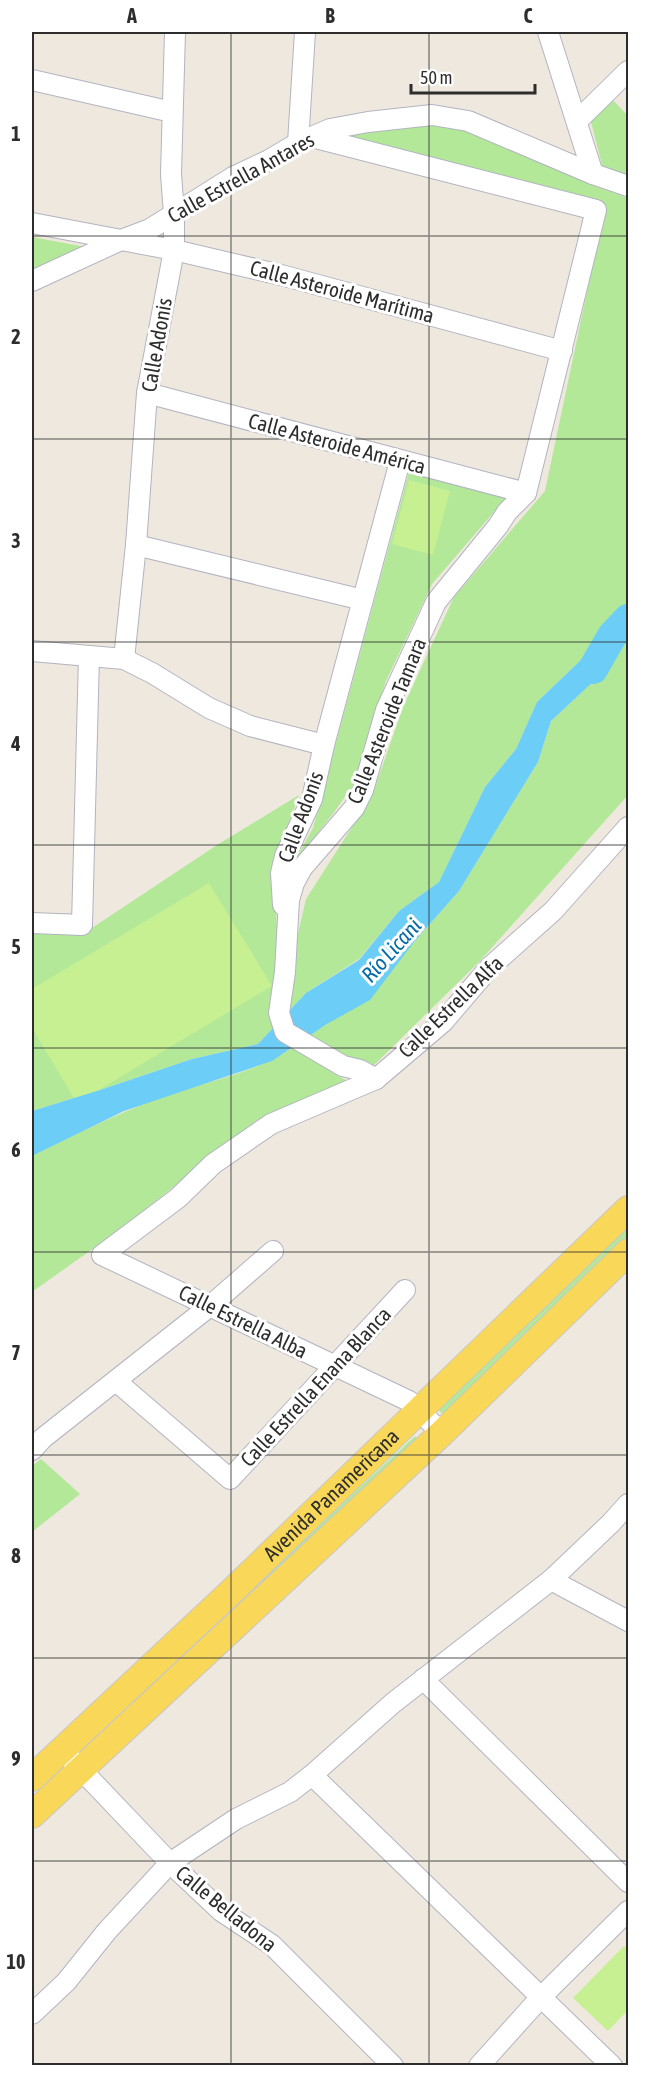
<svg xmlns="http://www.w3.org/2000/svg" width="660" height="2097" viewBox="0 0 660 2097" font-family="'Asap Condensed',sans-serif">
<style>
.green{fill:#b2e898}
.pitch{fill:#c7f093}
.water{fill:#6ccef6}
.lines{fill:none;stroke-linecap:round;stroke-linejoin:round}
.river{stroke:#6ccef6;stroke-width:30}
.minor-casing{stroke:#b2b4c1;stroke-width:22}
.major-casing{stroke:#c8c8c8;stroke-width:28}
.minor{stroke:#fff;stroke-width:20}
.major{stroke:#f9d759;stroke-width:26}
.grid{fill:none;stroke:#2d2d2d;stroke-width:1.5;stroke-opacity:0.55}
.labels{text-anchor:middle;stroke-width:6;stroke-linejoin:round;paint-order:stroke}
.street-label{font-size:21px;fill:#2d2d2d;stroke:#fff}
.water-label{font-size:22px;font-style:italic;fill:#066ca7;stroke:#fff}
.neatline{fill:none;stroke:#2d2d2d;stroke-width:2}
.grid-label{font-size:20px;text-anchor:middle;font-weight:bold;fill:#2d2d2d}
</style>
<rect width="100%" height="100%" fill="#efe8de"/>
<g class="green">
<path d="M 611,98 L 628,116 L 628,179 L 603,169 L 590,118 Z"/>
<path d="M 441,122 L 459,126 L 600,188 L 628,198 L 628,795 L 479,962 L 372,1067 L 351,1060 L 309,1036 L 327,1024 L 414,942 L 459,891 L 538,762 L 551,721 L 594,681 L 607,635 L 537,702 L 516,749 L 485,787 L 439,882 L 399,911 L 359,959 L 306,993 L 258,1044 L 192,1059 L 100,1090 L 32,1111 L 32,932 L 86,932 L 217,845 L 299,795 L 273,867 L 278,943 L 296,942 L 306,899 L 372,796 L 403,707 L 454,597 L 545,491 L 605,206 L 338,135 Z"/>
<path d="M 32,237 L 86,247 L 32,274 Z"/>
<path d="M 409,472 L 506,498 L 432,584 L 386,681 L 356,781 L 335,811 L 293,864 L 313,828 Z"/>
<path d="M 292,1048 L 349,1082 L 257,1120 L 122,1228 L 32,1292 L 32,1156 C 75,1135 117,1113 163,1097 C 207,1081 253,1074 292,1048 Z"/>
<path d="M 628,1224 L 628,1239 L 445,1418 L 439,1410 Z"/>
<path d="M 415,1436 L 420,1441 L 85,1753 L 80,1747 Z"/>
<path d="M 41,1459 L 80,1494 L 32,1532 L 32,1466 Z"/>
</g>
<g class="pitch">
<path d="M 409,480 L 450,491 L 433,555 L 392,544 Z"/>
<path d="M 209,883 L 272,986 L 77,1103 L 32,1028 L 32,989 Z"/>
<path d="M 624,1946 L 628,1950 L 628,2010 L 608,2031 L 573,1998 Z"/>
</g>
<path class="water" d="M 607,635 L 623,635 L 594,681 L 551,721 L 538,762 L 459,891 L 414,942 L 370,1000 L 327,1024 L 272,1061 L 124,1111 L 32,1156 L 32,1111 L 100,1090 L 192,1059 L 258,1044 L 306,993 L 359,960 L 399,911 L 439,882 L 485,787 L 516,749 L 537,702 Z"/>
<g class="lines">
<path class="river" d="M 593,669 L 612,636 L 628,619"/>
<g class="minor-casing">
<g id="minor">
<path d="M 548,32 L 593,174"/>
<path d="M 32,80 L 172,112"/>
<path d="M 577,121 L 628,71"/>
<path d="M 312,137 L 596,210 L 526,493 L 507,512 L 498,526 L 436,602 L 386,710 L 363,790 L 354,808 L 302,868 L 294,883 L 289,900 L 285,972 L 279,1013 L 285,1032 L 343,1066 L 360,1070 L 376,1079"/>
<path d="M 298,143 L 305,32"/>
<path d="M 32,223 L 174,250 L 281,275 L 562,351"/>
<path d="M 32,281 L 121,240 L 150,229 L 233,177 L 269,160 L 298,143 L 330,129 L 368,122 L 432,115 L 468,121 L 593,174 L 628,186"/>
<path d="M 147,393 L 526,493"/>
<path d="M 136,545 L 363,600"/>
<path d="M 32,651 L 124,659 L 152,673 L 209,708 L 250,726 L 324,745"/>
<path d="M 124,659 L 136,545 L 147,393 L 174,250 L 174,214 L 171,174 L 175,32"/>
<path d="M 283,905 L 281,873 L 285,856 L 312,799 L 324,745 L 400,461"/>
<path d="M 32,923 L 82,925 L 89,656"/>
<path d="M 117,1382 L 230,1479 L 405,1290"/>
<path d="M 442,1433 L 409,1401 L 102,1255 L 178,1198 L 213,1164 L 271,1124 L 376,1079 L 443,1022 L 490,967 L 553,911 L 628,827"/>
<path d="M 32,1450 L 43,1438 L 210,1306 L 273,1251"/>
<path d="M 551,1580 L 628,1621"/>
<path d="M 423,1679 L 628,1882"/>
<path d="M 72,1760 L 170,1863 L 221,1911 L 272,1945 L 393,2066"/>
<path d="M 312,1775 L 612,2066"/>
<path d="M 32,2014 L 66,1982 L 107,1931 L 170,1863 L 236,1819 L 290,1792 L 312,1775 L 393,1703 L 551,1580 L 611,1523 L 628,1504"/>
<path d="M 479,2066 L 541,1997 L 628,1911"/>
</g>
</g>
<g class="major-casing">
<g id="major">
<path id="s1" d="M 32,1778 L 231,1592 L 628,1209"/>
<path d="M 32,1815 L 442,1433 L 628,1252"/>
</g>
</g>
<use href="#minor" class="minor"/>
<use href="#major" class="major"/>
</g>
<path class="grid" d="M 231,32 L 231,2066M 429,32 L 429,2066M 32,236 L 628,236M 32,439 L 628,439M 32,642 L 628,642M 32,845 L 628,845M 32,1048 L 628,1048M 32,1252 L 628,1252M 32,1455 L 628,1455M 32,1658 L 628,1658M 32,1861 L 628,1861"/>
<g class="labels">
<g class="street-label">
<text transform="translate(241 178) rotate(-29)" y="7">Calle Estrella Antares</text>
<text transform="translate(342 292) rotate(15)" y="7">Calle Asteroide Marítima</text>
<text transform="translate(157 345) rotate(-80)" y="7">Calle Adonis</text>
<text transform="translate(337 444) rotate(15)" y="7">Calle Asteroide América</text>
<text transform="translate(387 721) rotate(-68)" y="7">Calle Asteroide Tamara</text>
<text transform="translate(301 817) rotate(-70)" y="7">Calle Adonis</text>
<text transform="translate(451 1007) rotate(-44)" y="7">Calle Estrella Alfa</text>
<text transform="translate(243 1322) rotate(26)" y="7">Calle Estrella Alba</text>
<text transform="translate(316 1387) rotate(-47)" y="7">Calle Estrella Enana Blanca</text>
<text dy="7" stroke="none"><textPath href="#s1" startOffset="412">Avenida Panamericana</textPath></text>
<text transform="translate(226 1909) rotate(39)" y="7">Calle Belladona</text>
</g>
<g class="water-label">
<text transform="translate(391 950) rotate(-48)" y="8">Río Licani</text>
</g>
</g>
<rect width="660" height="2097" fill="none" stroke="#ffffff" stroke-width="66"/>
<path d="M411 84v9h124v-9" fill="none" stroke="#2d2d2d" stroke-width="3"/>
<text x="420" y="84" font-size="18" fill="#2d2d2d" stroke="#ffffff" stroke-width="4.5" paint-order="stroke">50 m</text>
<rect x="33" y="33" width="594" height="2031" class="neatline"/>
<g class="grid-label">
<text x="132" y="23">A</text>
<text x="330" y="23">B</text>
<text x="528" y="23">C</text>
<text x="16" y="141">1</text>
<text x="16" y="344">2</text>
<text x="16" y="548">3</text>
<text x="16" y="751">4</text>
<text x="16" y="954">5</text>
<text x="16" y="1157">6</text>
<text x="16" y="1360">7</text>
<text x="16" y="1563">8</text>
<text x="16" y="1766">9</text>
<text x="16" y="1969">10</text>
</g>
</svg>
